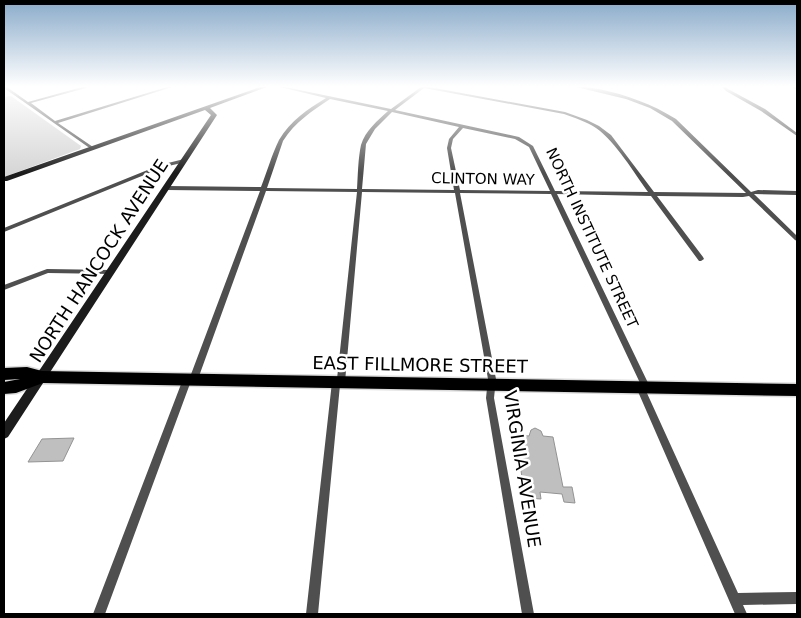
<svg xmlns="http://www.w3.org/2000/svg" width="801" height="618" viewBox="0 0 801 618" font-family="'DejaVu Sans',sans-serif">
<style>
.green{fill:#d6d6d6}
.building{fill:#bfbfbf;stroke:#939393}
.lines{fill:none;stroke-linecap:round;stroke-linejoin:round}
.primary-casing{stroke:#dbdbdb;stroke-width:3}
.street{fill:#4f4f4f;fill-rule:evenodd}
.secondary{fill:#1c1c1c;fill-rule:evenodd}
.primary{fill:#000;fill-rule:evenodd}
.rail{stroke:#000;stroke-width:1;stroke-dasharray:4.5 1 0.5 1;stroke-linecap:butt}
.labels{text-anchor:middle;stroke-width:5;stroke-linejoin:round;paint-order:stroke}
.far-street-label{font-size:15px;fill:#000;stroke:#fff}
.street-label{font-size:18px;fill:#000;stroke:#fff}
</style>
<rect width="100%" height="100%" fill="#fff"/>
<path class="green" d="M 11,96 L 81,146 L 80,149 L 4,177 L 4,97 Z"/>
<g class="building">
<path d="M 535,428 L 541,431 L 543,436 L 553,437 L 563,487 L 572,487 L 575,503 L 564,502 L 562,494 L 540,492 L 541,499 L 527,498 L 527,492 L 524,492 L 516,435 L 529,436 L 531,430 Z"/>
<path d="M 74,438 L 63,461 L 28,462 L 42,439 Z"/>
</g>
<g class="lines">
<g class="primary-casing">
<path id="primary" d="M 27,367 L 42,371 L 797,384 L 797,396 L 43,383 L 16,393 L 4,394 L 4,382 L 20,379 L 4,380 L 4,368 Z"/>
</g>
<g class="street">
<path d="M 4,87 L 7,87 L 28,102 L 82,87 L 87,87 L 86,88 L 31,103 L 55,121 L 167,87 L 172,87 L 58,123 L 93,147 L 93,149 L 91,149 L 4,88 Z"/>
<path d="M 280,87 L 285,87 L 391,109 L 421,87 L 429,87 L 565,112 L 587,120 L 599,126 L 611,135 L 654,192 L 746,193 L 672,121 L 650,108 L 626,99 L 576,87 C 583,86 591,88 599,89 C 627,95 652,104 676,119 L 751,192 L 758,190 L 797,191 L 797,195 L 754,194 L 797,236 L 797,241 L 795,240 L 749,196 L 743,197 L 657,196 L 703,257 L 704,259 L 701,261 L 699,261 L 651,196 L 557,194 L 650,387 L 649,390 L 646,391 L 738,593 L 797,592 L 797,604 L 743,605 L 747,614 L 735,614 L 636,387 L 637,384 L 640,383 L 551,194 L 460,193 L 496,379 L 494,398 L 534,614 L 522,614 L 486,398 L 488,379 L 455,193 L 362,192 L 345,382 L 344,385 L 340,385 L 318,614 L 306,614 L 332,382 L 333,379 L 337,379 L 357,192 L 266,191 L 198,379 L 197,382 L 194,383 L 191,381 L 105,614 L 93,614 L 183,379 L 184,376 L 187,375 L 190,377 L 260,191 L 167,190 L 164,188 L 167,186 L 261,187 C 267,172 272,154 279,140 C 290,121 308,109 326,98 ZM 424,88 L 564,114 C 575,118 587,122 596,128 C 616,142 634,173 648,192 L 555,191 L 533,146 L 519,137 L 395,110 ZM 330,99 L 388,111 C 378,120 365,131 361,145 C 358,159 358,174 357,189 L 267,188 L 283,141 C 295,122 312,111 330,99 ZM 392,112 L 459,127 L 449,139 L 447,148 L 454,190 L 362,189 L 366,144 L 375,129 ZM 463,128 L 515,139 L 529,147 L 550,191 L 460,190 L 451,148 L 453,139 Z"/>
<path d="M 722,87 L 726,87 L 728,89 L 765,109 L 797,133 L 797,136 L 761,111 L 726,91 Z"/>
<path d="M 184,159 L 186,160 L 186,162 L 164,167 L 4,232 L 4,228 L 160,165 Z"/>
<path d="M 47,269 L 111,270 L 114,272 L 111,274 L 48,273 L 4,290 L 4,285 Z"/>
</g>
<path class="secondary" d="M 260,87 L 267,87 L 210,108 L 217,115 L 8,437 L 4,439 L 4,423 L 211,115 L 205,110 L 7,181 L 4,181 L 4,177 Z"/>
<use href="#primary" class="primary"/>
<path class="rail" d="M 793,87 L 797,89"/>
</g>
<linearGradient id="sky" x2="0" y2="1"><stop stop-color="#8aabca"/><stop offset="0.5" stop-color="#fff"/><stop offset="1" stop-color="#fff" stop-opacity="0"/></linearGradient>
<rect width="801" height="173" fill="url(#sky)"/>
<g class="labels">
<g class="far-street-label">
<text transform="translate(483 179) rotate(1)" y="5">CLINTON WAY</text>
<text transform="translate(592 238) rotate(65)" y="5">NORTH INSTITUTE STREET</text>
</g>
<g class="street-label">
<text transform="translate(99 261) rotate(-57)" y="6">NORTH HANCOCK AVENUE</text>
<text transform="translate(420 365) rotate(1)" y="6">EAST FILLMORE STREET</text>
<text transform="translate(522 469) rotate(81)" y="6">VIRGINIA AVENUE</text>
</g>
</g>
<rect width="801" height="618" fill="none" stroke="#000000" stroke-width="10"/>
</svg>
